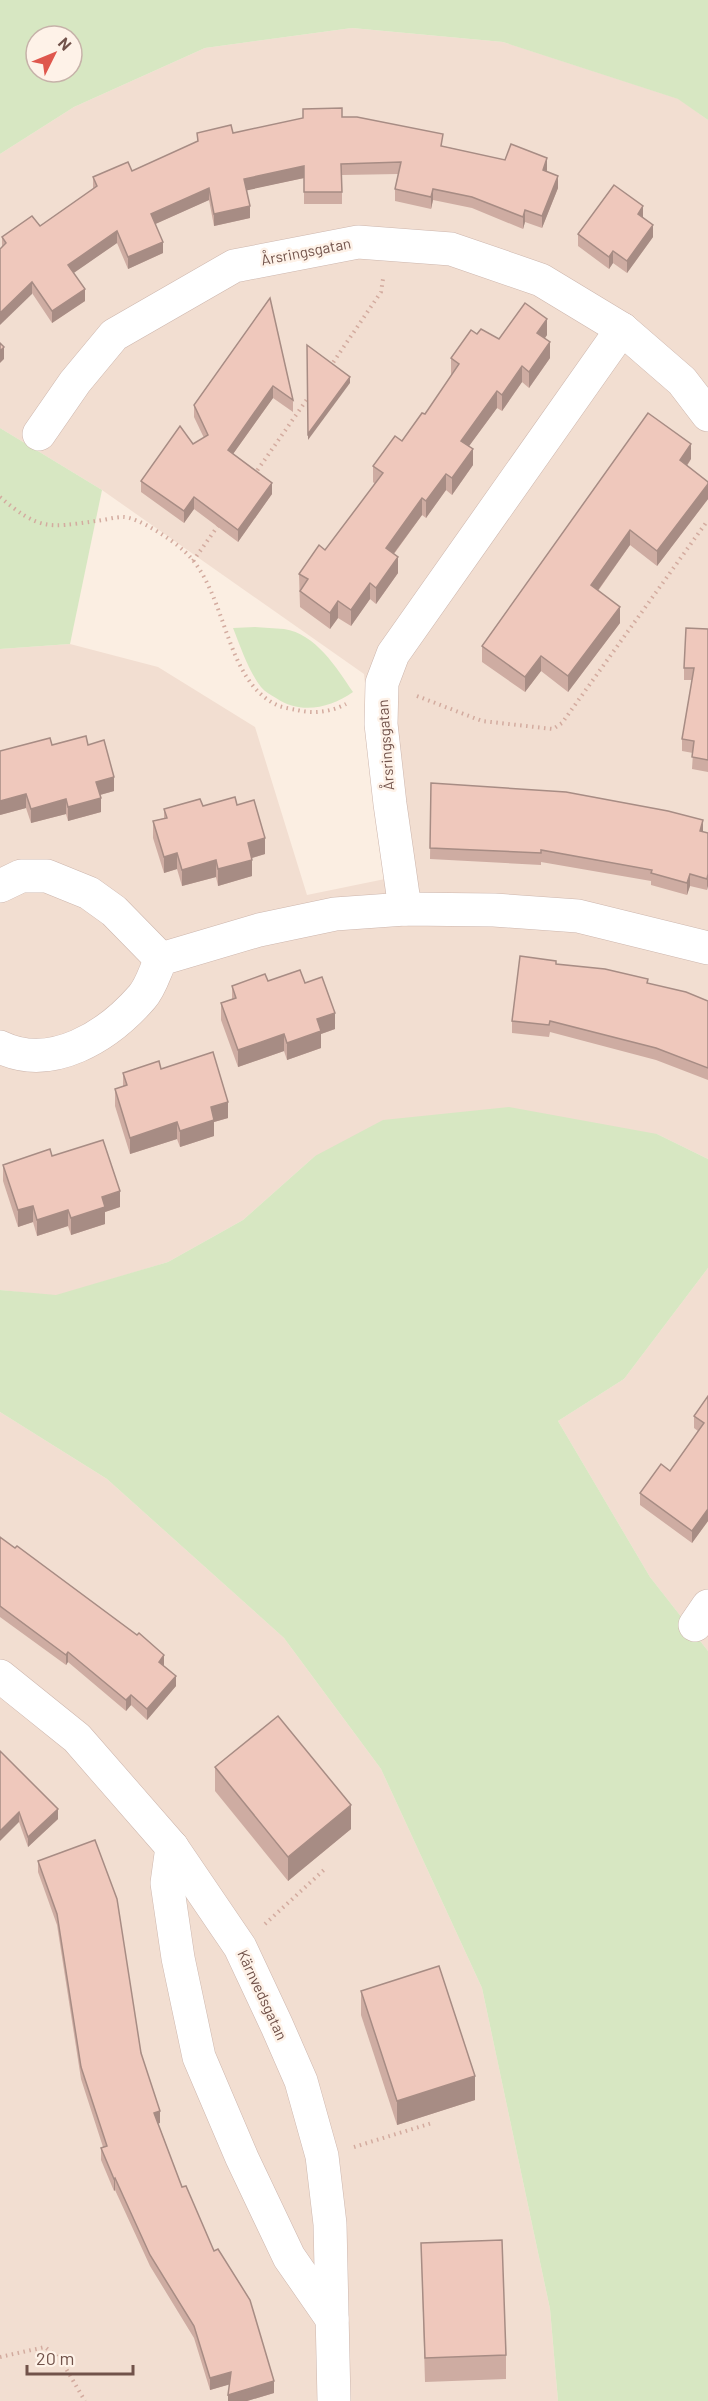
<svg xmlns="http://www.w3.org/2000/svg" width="708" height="2401" viewBox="0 0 708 2401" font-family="Barlow,sans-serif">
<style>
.residential{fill:#f2ded1}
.green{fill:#d7e7c2;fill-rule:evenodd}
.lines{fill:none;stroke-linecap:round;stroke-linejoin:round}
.minor-casing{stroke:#cdb6ad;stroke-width:34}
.path{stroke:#d3ab9f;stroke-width:4;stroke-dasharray:1.5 4.5;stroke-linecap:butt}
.minor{stroke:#fff;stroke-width:33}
.wall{fill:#ceaca2}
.shaded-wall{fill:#a78c84}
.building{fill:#efc8bc;stroke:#a78c84;stroke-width:1.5}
.labels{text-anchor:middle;stroke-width:5;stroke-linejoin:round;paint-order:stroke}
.street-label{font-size:15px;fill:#71524a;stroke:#fef2e8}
</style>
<rect width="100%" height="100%" fill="#fbeee2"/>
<g class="residential">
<path d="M 352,28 L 503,42 L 679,99 L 708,120 L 708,1159 L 657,1134 L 315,1156 L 243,1220 L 168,1262 L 56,1296 L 0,1290 L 0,649 L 70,644 L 158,667 L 255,727 L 307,895 L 385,879 L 364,674 L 102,490 L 0,428 L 0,154 L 74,107 L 205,48 Z"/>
<path d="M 708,1268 L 708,1651 L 650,1577 L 558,1421 L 624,1379 Z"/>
<path d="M 0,1412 L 107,1479 L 284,1638 L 381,1769 L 482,1988 L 550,2309 L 558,2401 L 0,2401 Z"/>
</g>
<g class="green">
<path d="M 0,0 L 708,0 L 708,120 L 678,99 L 503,42 L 352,28 L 205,48 L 74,107 L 0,154 ZM 36,36 L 72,36 L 72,72 L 36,72 Z"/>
<path d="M 0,428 L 102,490 L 70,644 L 0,649 Z"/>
<path d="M 255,627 C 264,628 274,628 284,629 C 316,634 336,667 353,692 C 330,708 301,715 276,698 C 271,695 265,692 261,687 C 248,670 241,648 233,628 Z"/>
<path d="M 509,1107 L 657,1134 L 708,1159 L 708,1268 L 624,1379 L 558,1421 L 650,1577 L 708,1651 L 708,2401 L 558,2401 L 550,2309 L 482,1988 L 381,1769 L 284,1638 L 107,1479 L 0,1412 L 0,1290 L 56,1295 L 168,1262 L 243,1220 L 315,1156 L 383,1120 Z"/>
</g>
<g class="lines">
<g class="minor-casing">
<g id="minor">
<path d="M 39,434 L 75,382 L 114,335 L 234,266 L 358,242 L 451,249 L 541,280 L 622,329 L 682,381 L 708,415"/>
<path d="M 0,886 L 21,876 L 47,876 L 89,893 L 114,911 L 161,959"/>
<path d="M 405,909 L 390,804 L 381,724 L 382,683 L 393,654 L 622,329"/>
<path d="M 0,1047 C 52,1072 108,1036 142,997 C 151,987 155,971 161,959 L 259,930 L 335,914 L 405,909 L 494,910 L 578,916 L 708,948"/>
<path d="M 695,1625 L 708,1606"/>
<path d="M 0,1676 L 77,1738 L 172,1847 L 240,1947 L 277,2026 L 301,2081 L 322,2156 L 330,2224 L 334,2401"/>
<path d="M 172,1847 L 167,1883 L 178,1958 L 199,2057 L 242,2158 L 289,2257 L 332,2319"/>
</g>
</g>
<g class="path">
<path d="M 330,367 L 381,292 L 383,279"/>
<path d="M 254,475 L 310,395"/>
<path d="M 0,497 C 39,530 47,528 96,521 C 105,520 115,517 123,517 C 138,517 172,540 183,550 C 229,590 222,681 279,706 C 285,708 292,709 297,710 C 313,714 331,712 346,704"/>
<path d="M 193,561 L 220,523"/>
<path d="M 417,696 L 482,721 L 553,729 L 562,723 L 708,520"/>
<path d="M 265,1924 L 325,1869"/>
<path d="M 354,2147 L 432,2123"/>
<path d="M 0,2357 L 45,2347 L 61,2360 L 85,2401"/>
</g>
<use href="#minor" class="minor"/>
</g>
<g class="wall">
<path d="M 342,117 L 443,146 L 547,170 L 547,171 L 558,188 L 542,228 L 525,222 L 523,229 L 472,208 L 433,200 L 431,209 L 395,201 L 395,189 L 398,174 L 342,175 L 342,204 L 304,204 L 304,178 L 246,190 L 250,218 L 214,226 L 209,200 L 155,224 L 163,253 L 128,269 L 117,243 L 73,273 L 85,301 L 52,323 L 2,248 L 2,237 L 40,226 L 93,189 L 93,177 L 132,171 L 197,142 L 197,133 L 233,133 Z"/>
<path d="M 643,218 L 653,237 L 627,273 L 613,263 L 609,269 L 578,246 L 578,234 Z"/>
<path d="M 270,298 L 293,400 L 293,412 L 273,398 L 233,454 L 272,494 L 238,542 L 194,509 L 184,523 L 141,492 L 141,481 L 193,444 L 204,438 L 194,417 L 194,405 Z"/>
<path d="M 477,334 L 499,339 L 547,335 L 545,338 L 550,358 L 529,388 L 522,382 L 502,411 L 497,408 L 469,446 L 473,465 L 452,495 L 446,490 L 426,518 L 422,515 L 394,554 L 398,573 L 376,604 L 370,599 L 351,626 L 338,618 L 330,629 L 300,607 L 299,574 L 325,550 L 375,484 L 373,482 L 373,466 L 402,441 L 425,414 L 452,375 L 451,374 L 451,358 Z"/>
<path d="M 691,459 L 687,466 L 708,482 L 708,499 L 657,566 L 630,545 L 598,591 L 620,623 L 568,692 L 541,671 L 525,692 L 482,662 L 482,646 Z"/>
<path d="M 708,629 L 708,772 L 692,769 L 693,753 L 682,751 L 682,739 L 692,680 L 684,680 L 684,668 Z"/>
<path d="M 52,745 L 88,745 L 114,791 L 100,795 L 101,812 L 68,821 L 66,814 L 31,823 L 26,808 L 0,815 Z"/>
<path d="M 431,783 L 708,833 L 707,890 L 690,886 L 687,895 L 651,885 L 651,881 L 541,862 L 541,865 L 430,859 Z"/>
<path d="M 237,805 L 265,854 L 252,858 L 252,876 L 218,886 L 216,877 L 182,886 L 177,869 L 164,873 L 153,838 L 153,821 L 164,818 L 164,809 Z"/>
<path d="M 556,964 L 648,983 L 708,1001 L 708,1080 L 656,1060 L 550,1032 L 549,1037 L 512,1033 L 512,1021 Z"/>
<path d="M 268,981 L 305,983 L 335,1029 L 321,1034 L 321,1048 L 287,1060 L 284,1051 L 238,1067 L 221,1020 L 221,1003 L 232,999 L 232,986 Z"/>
<path d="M 161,1069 L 228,1118 L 214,1122 L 214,1136 L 180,1147 L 177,1139 L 130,1154 L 115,1106 L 115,1089 L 123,1087 L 123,1073 Z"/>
<path d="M 52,1156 L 120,1207 L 105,1212 L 105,1224 L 71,1235 L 68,1226 L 37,1236 L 33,1222 L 18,1227 L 3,1181 L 3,1165 Z"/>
<path d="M 708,1396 L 708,1521 L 692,1543 L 640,1505 L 640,1493 L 670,1471 L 698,1431 L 694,1428 L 694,1416 Z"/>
<path d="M 0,1537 L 164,1665 L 164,1666 L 176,1686 L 147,1720 L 131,1705 L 126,1711 L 68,1662 L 66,1665 L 0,1617 Z"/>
<path d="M 0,1751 L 58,1819 L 28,1847 L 19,1822 Z"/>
<path d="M 215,1767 L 351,1829 L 288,1881 L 215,1791 Z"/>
<path d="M 38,1861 L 141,2053 L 160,2123 L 158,2123 L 182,2187 L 274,2393 L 247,2401 L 228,2401 L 230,2384 L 210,2390 L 194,2338 L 150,2266 L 115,2190 L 114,2191 L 101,2160 L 101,2148 L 103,2147 L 81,2079 L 57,1925 L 38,1872 Z"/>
<path d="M 361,1991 L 475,2100 L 397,2125 L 361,2015 Z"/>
<path d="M 421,2243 L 506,2355 L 506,2379 L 425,2382 Z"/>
</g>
<g class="shaded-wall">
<path d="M 547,158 L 547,170 L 543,181 L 543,170 Z"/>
<path d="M 304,166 L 304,178 L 244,191 L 244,179 Z"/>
<path d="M 558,176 L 558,188 L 542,228 L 542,216 Z"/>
<path d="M 209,188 L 209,200 L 151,226 L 151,214 Z"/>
<path d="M 433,189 L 433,200 L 431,209 L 431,197 Z"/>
<path d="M 250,206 L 250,218 L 214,226 L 214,214 Z"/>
<path d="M 643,206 L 643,218 L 638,214 Z"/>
<path d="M 525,210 L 525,222 L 523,229 L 523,217 Z"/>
<path d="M 653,225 L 653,237 L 627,273 L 627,261 Z"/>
<path d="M 117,231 L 117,243 L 68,277 L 68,265 Z"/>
<path d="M 163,242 L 163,253 L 128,269 L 128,257 Z"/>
<path d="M 613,251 L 613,263 L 609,269 L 609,257 Z"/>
<path d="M 32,282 L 32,294 L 0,325 L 0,313 Z"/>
<path d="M 85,289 L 85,301 L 52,323 L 52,311 Z"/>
<path d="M 547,319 L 547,335 L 537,349 L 537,333 Z"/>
<path d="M 550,342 L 550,358 L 529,388 L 529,372 Z"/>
<path d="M 4,347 L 4,359 L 0,363 L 0,351 Z"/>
<path d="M 522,366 L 522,382 L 502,411 L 502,395 Z"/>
<path d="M 350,377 L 350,383 L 308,440 L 308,434 Z"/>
<path d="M 273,386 L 273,398 L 228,461 L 228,450 Z"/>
<path d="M 497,391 L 497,408 L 461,457 L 461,441 Z"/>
<path d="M 691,444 L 691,459 L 680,475 L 680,460 Z"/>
<path d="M 473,449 L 473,465 L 452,495 L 452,478 Z"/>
<path d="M 446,474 L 446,490 L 426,518 L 426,501 Z"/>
<path d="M 272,483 L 272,494 L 238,542 L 238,530 Z"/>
<path d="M 708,484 L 708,499 L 657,566 L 657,551 Z"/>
<path d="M 194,497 L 194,509 L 184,523 L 184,511 Z"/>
<path d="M 422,498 L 422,515 L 386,564 L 386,548 Z"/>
<path d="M 630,530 L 630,545 L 591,600 L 591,585 Z"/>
<path d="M 398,557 L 398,573 L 376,604 L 376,588 Z"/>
<path d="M 370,583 L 370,599 L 351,626 L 351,610 Z"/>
<path d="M 338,601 L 338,618 L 330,629 L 330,613 Z"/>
<path d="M 620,607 L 620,623 L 568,692 L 568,676 Z"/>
<path d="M 541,656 L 541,671 L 525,692 L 525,677 Z"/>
<path d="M 114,777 L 114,791 L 96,796 L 96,782 Z"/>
<path d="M 26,794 L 26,808 L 0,815 L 0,801 Z"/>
<path d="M 101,798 L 101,812 L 68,821 L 68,807 Z"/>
<path d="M 66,799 L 66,814 L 31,823 L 31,809 Z"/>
<path d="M 703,820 L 703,832 L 700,831 Z"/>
<path d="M 265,838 L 265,854 L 248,859 L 248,843 Z"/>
<path d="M 177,853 L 177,869 L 164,873 L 164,857 Z"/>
<path d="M 216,860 L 216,877 L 182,886 L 182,870 Z"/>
<path d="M 252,860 L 252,876 L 218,886 L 218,869 Z"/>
<path d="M 690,874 L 690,886 L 687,895 L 687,883 Z"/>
<path d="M 708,874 L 708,886 L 707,890 L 707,879 Z"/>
<path d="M 335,1013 L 335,1029 L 321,1034 L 321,1048 L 287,1060 L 287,1043 L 317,1019 Z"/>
<path d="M 284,1034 L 284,1051 L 238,1067 L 238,1050 Z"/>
<path d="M 228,1102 L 228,1118 L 214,1122 L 214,1136 L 180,1147 L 180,1131 L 211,1107 Z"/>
<path d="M 177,1122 L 177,1139 L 130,1154 L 130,1138 Z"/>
<path d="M 120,1191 L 120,1207 L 105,1212 L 105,1224 L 71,1235 L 71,1218 L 102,1197 Z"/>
<path d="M 33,1206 L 33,1222 L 18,1227 L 18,1210 Z"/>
<path d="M 68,1210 L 68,1226 L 37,1236 L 37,1220 Z"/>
<path d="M 708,1509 L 708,1521 L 692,1543 L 692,1531 Z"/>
<path d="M 68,1652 L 68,1662 L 66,1665 L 66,1655 Z"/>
<path d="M 164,1655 L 164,1665 L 159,1672 L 159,1662 Z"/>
<path d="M 176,1676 L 176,1686 L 147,1720 L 147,1709 Z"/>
<path d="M 131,1695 L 131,1705 L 126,1711 L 126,1700 Z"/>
<path d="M 351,1805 L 351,1829 L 288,1881 L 288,1857 Z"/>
<path d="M 58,1809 L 58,1819 L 28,1847 L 28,1837 Z"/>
<path d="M 19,1812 L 19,1822 L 0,1841 L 0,1831 Z"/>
<path d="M 475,2076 L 475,2100 L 397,2125 L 397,2101 Z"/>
<path d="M 160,2111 L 160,2123 L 154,2125 L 154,2113 Z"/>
<path d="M 115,2178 L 115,2190 L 114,2191 L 114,2179 Z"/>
<path d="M 231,2372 L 231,2384 L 210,2390 L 210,2378 Z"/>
<path d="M 274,2381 L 274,2393 L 247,2401 L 228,2401 L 228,2395 Z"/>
</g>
<g class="building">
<path d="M 342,108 L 342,117 L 357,117 L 443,134 L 441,146 L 505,160 L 511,144 L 547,158 L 543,170 L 558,176 L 542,216 L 525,210 L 523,217 L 472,197 L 433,189 L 431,197 L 395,189 L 401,162 L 341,164 L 342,192 L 304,192 L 304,166 L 244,179 L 250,206 L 214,214 L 209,188 L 151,214 L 163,242 L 128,257 L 117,231 L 68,265 L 85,289 L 52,311 L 32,282 L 0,313 L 0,249 L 6,243 L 2,237 L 32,216 L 40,226 L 97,186 L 93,177 L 128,162 L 132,171 L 198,141 L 197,133 L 231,125 L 233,133 L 303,118 L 303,109 Z"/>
<path d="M 614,185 L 643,206 L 638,214 L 653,225 L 627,261 L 613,251 L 609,257 L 578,234 Z"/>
<path d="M 270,298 L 293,400 L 273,386 L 228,450 L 272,483 L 238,530 L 194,497 L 184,511 L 141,481 L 180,426 L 193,444 L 208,435 L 194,405 Z"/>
<path d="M 525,303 L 547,319 L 537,333 L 550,342 L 529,372 L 522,366 L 502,395 L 497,391 L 461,441 L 473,449 L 452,478 L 446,474 L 426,501 L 422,498 L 386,548 L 398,557 L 376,588 L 370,583 L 351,610 L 338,601 L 330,613 L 300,591 L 308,579 L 299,574 L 319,545 L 325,550 L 383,473 L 373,466 L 395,436 L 402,441 L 422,413 L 425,414 L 459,364 L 451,358 L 471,330 L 477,334 L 481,329 L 499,339 Z"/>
<path d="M 0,343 L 4,347 L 0,351 Z"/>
<path d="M 307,345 L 350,377 L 308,434 Z"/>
<path d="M 648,413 L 691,444 L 680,460 L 708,482 L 708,484 L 657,551 L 630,530 L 591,585 L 620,607 L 568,676 L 541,656 L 525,677 L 482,646 Z"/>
<path d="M 686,628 L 708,629 L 708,760 L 692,757 L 694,741 L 682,739 L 694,668 L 684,668 Z"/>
<path d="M 86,736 L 88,745 L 104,740 L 114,777 L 96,782 L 101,798 L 68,807 L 66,799 L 31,809 L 26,794 L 0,801 L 0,751 L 50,738 L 52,745 Z"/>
<path d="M 431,783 L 566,792 L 668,811 L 703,820 L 700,831 L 708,833 L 708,874 L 707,879 L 690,874 L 687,883 L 651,873 L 652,870 L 541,850 L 541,853 L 430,848 Z"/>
<path d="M 235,797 L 237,805 L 254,800 L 265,838 L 248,843 L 252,860 L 218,869 L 216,860 L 182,870 L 177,853 L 164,857 L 153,821 L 167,818 L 164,809 L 200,799 L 203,806 Z"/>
<path d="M 520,956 L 556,961 L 556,964 L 605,969 L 648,979 L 647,983 L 686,992 L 708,1001 L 708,1068 L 656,1048 L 550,1021 L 549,1025 L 512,1021 Z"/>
<path d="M 300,970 L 305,983 L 322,977 L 335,1013 L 317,1019 L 321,1031 L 287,1043 L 284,1034 L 238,1050 L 221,1003 L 236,998 L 232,986 L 265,974 L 268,981 Z"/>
<path d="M 213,1052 L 228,1102 L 211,1107 L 214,1120 L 180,1131 L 177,1122 L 130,1138 L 115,1089 L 127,1085 L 123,1073 L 159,1061 L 161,1069 Z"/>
<path d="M 103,1140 L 120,1191 L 102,1197 L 105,1207 L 71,1218 L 68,1210 L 37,1220 L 33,1206 L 18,1210 L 3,1165 L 50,1149 L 52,1156 Z"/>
<path d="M 708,1396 L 708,1509 L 692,1531 L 640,1493 L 661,1464 L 670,1471 L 704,1423 L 694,1416 Z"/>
<path d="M 0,1537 L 15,1548 L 17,1546 L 137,1635 L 139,1633 L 164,1655 L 159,1662 L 176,1676 L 147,1709 L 131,1695 L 126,1700 L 68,1652 L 66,1655 L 0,1606 Z"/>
<path d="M 278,1716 L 351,1805 L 288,1857 L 215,1767 Z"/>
<path d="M 0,1751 L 58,1809 L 28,1837 L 19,1812 L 0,1831 Z"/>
<path d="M 95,1840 L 117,1899 L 141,2053 L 160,2111 L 154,2113 L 182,2187 L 186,2186 L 214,2251 L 218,2249 L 250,2300 L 274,2381 L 228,2395 L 231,2372 L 210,2378 L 194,2326 L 150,2255 L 115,2178 L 114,2179 L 101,2148 L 107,2146 L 81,2067 L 57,1914 L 38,1861 Z"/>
<path d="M 439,1966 L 475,2076 L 397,2101 L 361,1991 Z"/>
<path d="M 502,2240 L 506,2355 L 425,2358 L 421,2243 Z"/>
</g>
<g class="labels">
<g class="street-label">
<text transform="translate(306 252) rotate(-11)" y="5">Årsringsgatan</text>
<text transform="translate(386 745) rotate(-94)" y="5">Årsringsgatan</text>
<text transform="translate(262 1995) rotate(65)" y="5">Kärnvedsgatan</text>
</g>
</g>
<g transform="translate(54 54) rotate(47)"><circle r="28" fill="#fef2e8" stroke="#c6b2a9" stroke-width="1.5"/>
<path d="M0-4.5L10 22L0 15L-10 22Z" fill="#df574d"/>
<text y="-9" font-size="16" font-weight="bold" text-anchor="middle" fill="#71524a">N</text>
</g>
<path d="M27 2365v9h106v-9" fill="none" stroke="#71524a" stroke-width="3"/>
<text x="36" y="2365" font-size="18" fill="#71524a" stroke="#fef2e8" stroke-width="4.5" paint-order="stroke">20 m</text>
</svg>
